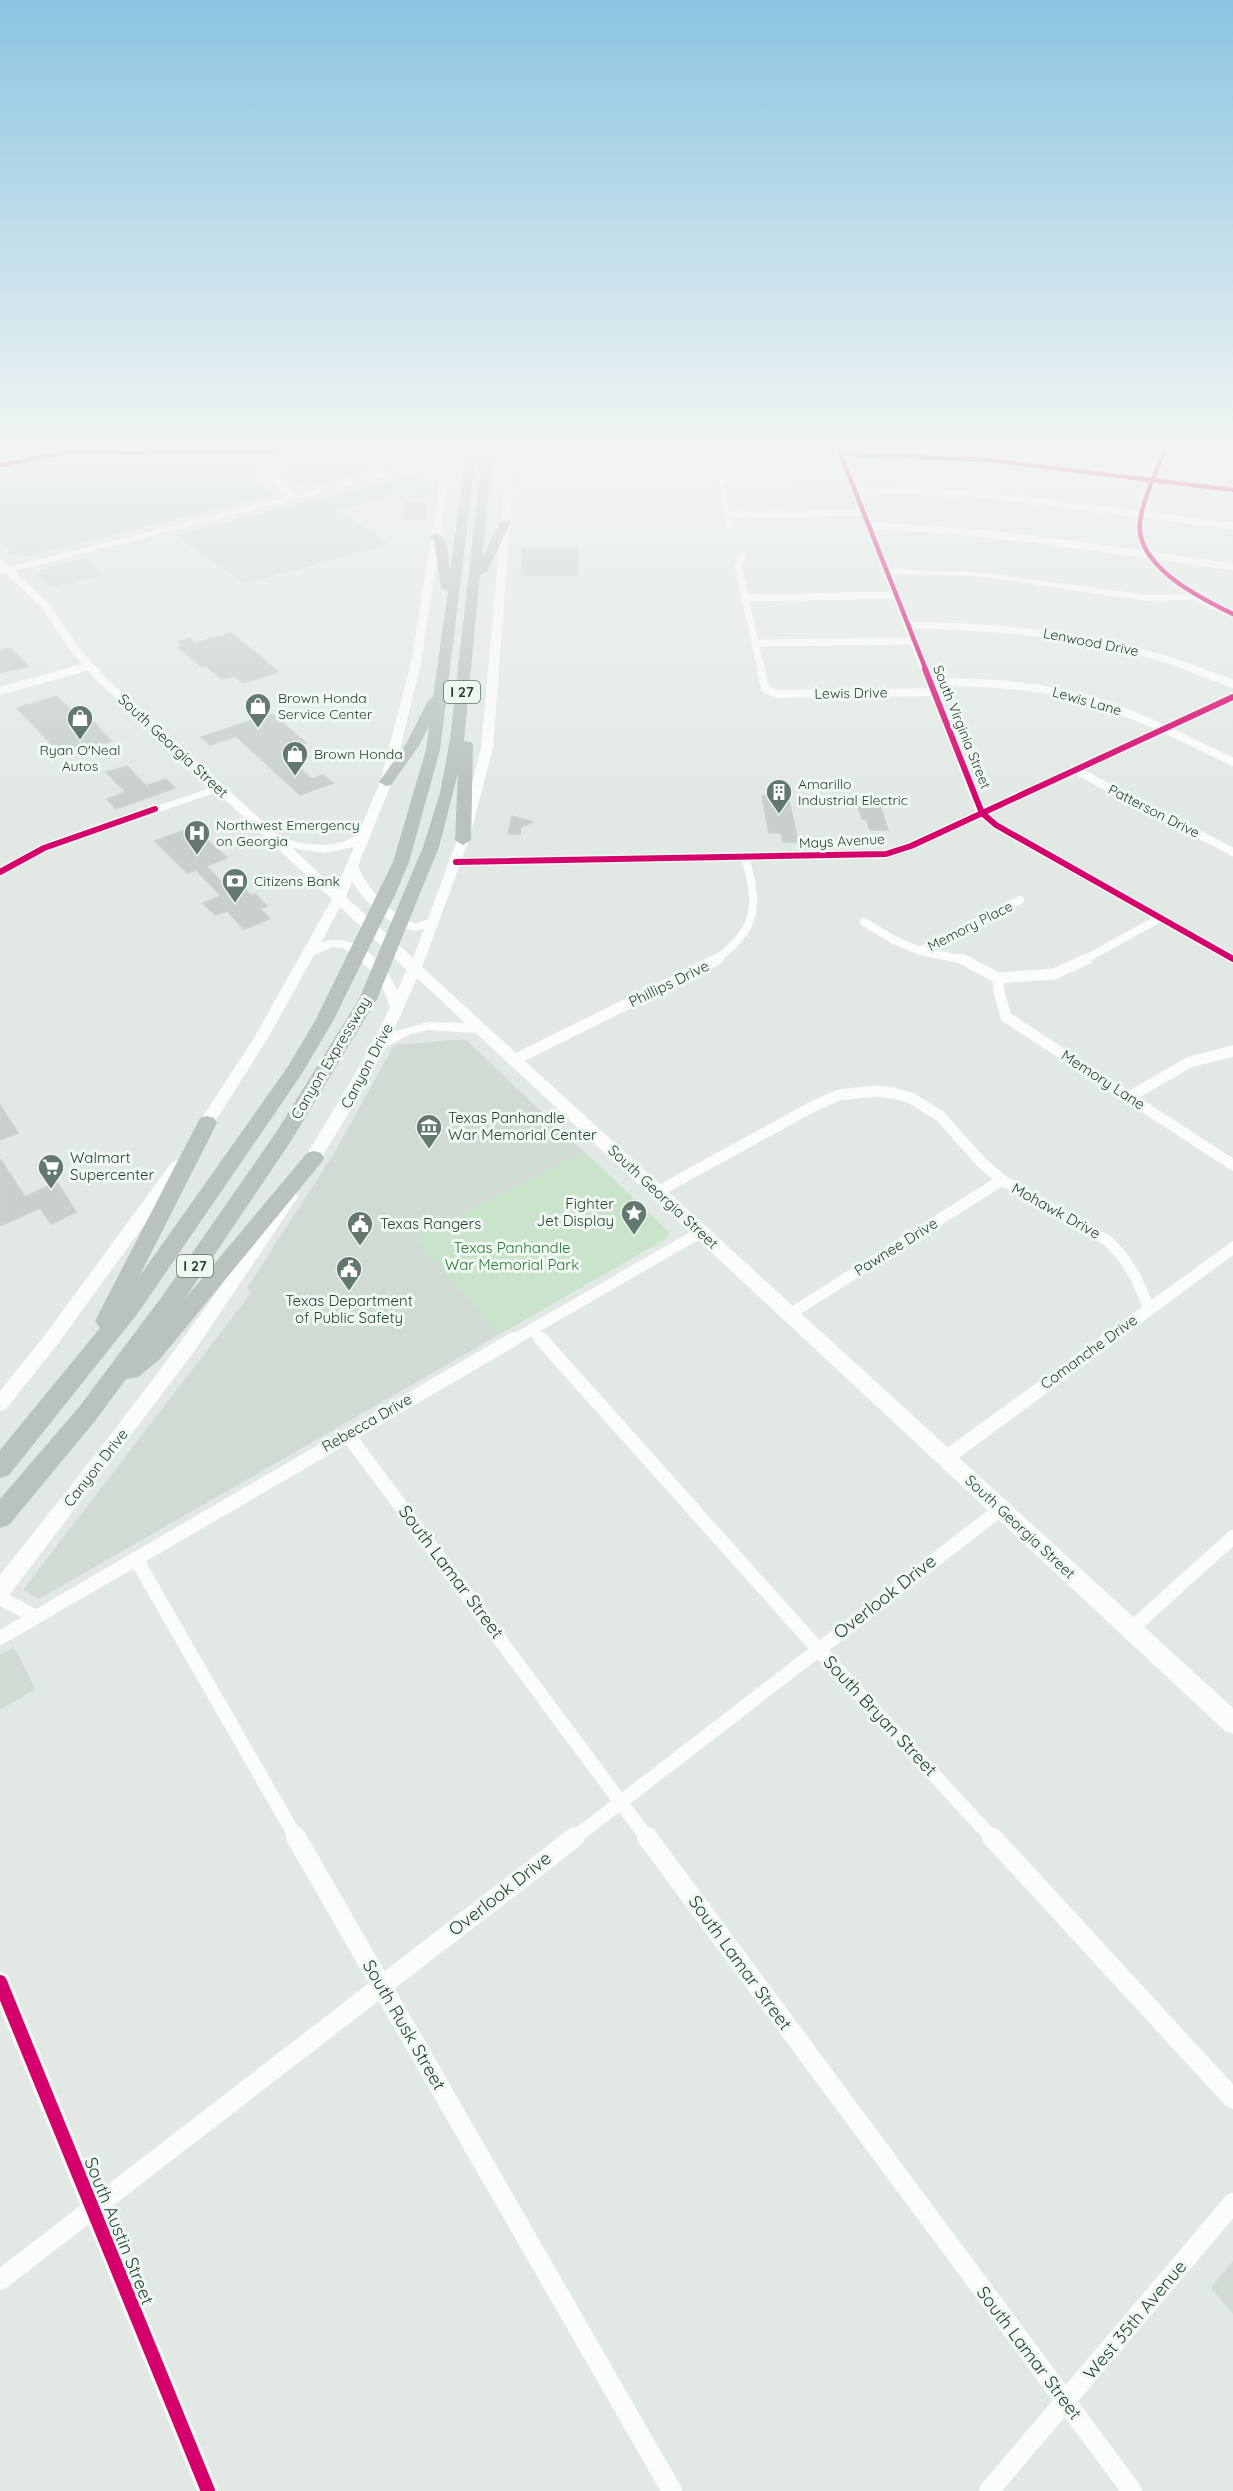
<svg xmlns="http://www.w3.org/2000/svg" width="1233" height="2491" viewBox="0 0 1233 2491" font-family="Quicksand,sans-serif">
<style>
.built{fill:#cfdbd3}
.green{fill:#cae4cc}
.building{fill:#c9d0cc;stroke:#cbd2cd;stroke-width:1.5}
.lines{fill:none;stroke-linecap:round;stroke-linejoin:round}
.minor-far4{stroke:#fbfcfb;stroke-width:7}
.minor-far3{stroke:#fbfcfb;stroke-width:8}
.minor-far2{stroke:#fbfcfb;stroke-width:11}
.minor-far1{stroke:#fbfcfb;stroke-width:14}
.minor{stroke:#fbfcfb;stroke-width:20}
.tertiary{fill:#fbfcfb;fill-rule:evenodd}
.secondary{fill:#fbfcfb;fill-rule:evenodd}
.motorway{fill:#b9c2be;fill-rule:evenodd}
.cycleway-far2-casing{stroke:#f0f8f2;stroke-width:7}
.cycleway-far1-casing{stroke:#f0f8f2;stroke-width:9}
.cycleway-casing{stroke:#f0f8f2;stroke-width:18}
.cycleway-far2{stroke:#d6006c;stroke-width:4.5}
.cycleway-far1{stroke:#d6006c;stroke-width:6}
.cycleway{stroke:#d6006c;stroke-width:14}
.labels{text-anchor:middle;stroke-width:6;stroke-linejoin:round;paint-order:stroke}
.far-street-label{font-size:14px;fill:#1f3d2e;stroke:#f0f8f2}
.shield{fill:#f0f8f2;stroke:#5e7569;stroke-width:1.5}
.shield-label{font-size:14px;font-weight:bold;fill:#1f3d2e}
.far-poi-label{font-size:14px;fill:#1f3d2e;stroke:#f0f8f2;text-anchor:start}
.street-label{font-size:15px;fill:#1f3d2e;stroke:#f0f8f2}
.poi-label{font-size:15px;fill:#1f3d2e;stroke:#f0f8f2;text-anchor:start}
.park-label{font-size:15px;fill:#267734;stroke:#f0f8f2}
.near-street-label{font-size:18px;fill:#1f3d2e;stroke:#f0f8f2}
</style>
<rect width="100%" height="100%" fill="#e2e9e4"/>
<g class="built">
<path d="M 292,448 L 437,448 L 433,454 L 426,457 L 304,487 L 291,482 L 284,474 Z"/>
<path d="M 254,455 L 260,457 L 254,470 L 256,479 L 274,495 L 30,556 L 13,554 L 0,542 L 0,468 L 58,457 Z"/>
<path d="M 411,475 L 438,482 L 435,496 L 394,495 L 338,511 L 390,544 L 244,584 L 176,535 Z"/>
<path d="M 84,558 L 104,575 L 53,588 L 37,574 L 41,570 Z"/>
<path d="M 465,1039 L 669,1232 L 667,1238 L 39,1599 L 23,1590 L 251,1293 L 247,1288 L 335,1152 L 394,1045 Z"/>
<path d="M 14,1647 L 35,1689 L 0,1710 L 0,1655 Z"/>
<path d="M 1233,2261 L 1233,2314 L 1211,2288 Z"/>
</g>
<path class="green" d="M 583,1151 L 669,1232 L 667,1238 L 498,1334 L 414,1238 Z"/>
<g class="building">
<path d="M 405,502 L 426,504 L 425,519 L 402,520 Z"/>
<path d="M 523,549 L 578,549 L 578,575 L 521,575 Z"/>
<path d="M 231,633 L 279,672 L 243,683 L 234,676 L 222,679 L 206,666 L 202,667 L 178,647 L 183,646 L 178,642 L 190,638 L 195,643 Z"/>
<path d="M 10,648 L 28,666 L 0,673 L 0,651 Z"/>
<path d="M 56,696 L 71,710 L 80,707 L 111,741 L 63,756 L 17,708 Z"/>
<path d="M 272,714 L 306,743 L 280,752 L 312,779 L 323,775 L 333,783 L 300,795 L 236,736 L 210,745 L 201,737 Z"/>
<path d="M 127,766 L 146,786 L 166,779 L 175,788 L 116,809 L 107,799 L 126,792 L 106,772 Z"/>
<path d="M 762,796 L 788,796 L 798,842 L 783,842 L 781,833 L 769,833 Z"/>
<path d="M 878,799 L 888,830 L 870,830 L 866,819 L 862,819 L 856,800 Z"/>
<path d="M 512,816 L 533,822 L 521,827 L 520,834 L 508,834 Z"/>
<path d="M 193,827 L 227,858 L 206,866 L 231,891 L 243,887 L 251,896 L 255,894 L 267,906 L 260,909 L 270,919 L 244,929 L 227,911 L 215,915 L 203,903 L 221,896 L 196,870 L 187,873 L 155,841 Z"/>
<path d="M 0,1105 L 18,1133 L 0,1140 Z"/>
<path d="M 0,1159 L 25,1197 L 57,1182 L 76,1212 L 51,1224 L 40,1208 L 0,1226 Z"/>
</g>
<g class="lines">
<g class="minor-far4">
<path d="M 18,448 L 30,458"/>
<path d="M 1169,448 L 1233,457"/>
<path d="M 719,449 L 741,448"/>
<path d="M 854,488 L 997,496 L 1233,526"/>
<path d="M 727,515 L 863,512"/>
<path d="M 730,525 L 720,484 L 722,481 L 850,479"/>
<path d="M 868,526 C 991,529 1111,551 1233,567"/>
<path d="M 743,555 L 738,565 L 761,670"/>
<path d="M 745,598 L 896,595"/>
<path d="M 907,625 C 1005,627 1105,635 1197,670"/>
<path d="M 755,643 L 914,641"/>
<path d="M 73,670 L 89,666"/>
</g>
<g class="minor-far3">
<path d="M 761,669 L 765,689 L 777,694 L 934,692"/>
<path d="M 1193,669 L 1233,684"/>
<path d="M 930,682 C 988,682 1047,685 1103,704 C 1148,719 1190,742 1233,762"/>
<path d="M 0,691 L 79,669"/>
<path d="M 1075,770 L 1233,852"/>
<path d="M 864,922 L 894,940 L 920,951 L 965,960"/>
<path d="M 920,951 L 1020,900"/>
<path d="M 716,960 C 758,927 759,907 745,857"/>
<path d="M 1084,960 L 1160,918"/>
</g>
<g class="minor-far2">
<path d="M 962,959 L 998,978"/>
<path d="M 1087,959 L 1054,974 L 998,978 L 999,992 L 1006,1017 L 1233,1165"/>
<path d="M 514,1060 L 718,959"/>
<path d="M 1129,1097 L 1190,1062 L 1233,1051"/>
<path d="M 657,1192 L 812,1107 L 839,1095 L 875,1091 L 893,1093 L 911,1098 L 940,1116 L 982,1163 L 1002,1180 L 1108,1241 L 1123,1257 L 1136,1278 L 1149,1308"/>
<path d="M 790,1314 L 1002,1180"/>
<path d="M 532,1329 L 542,1341"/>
<path d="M 512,1341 L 701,1232"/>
</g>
<g class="minor-far1">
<path d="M 541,1339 L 818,1649 L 993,1839"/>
<path d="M 348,1435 L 648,1839"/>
<path d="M 136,1559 L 297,1839"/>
<path d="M 0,1598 L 36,1617"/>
<path d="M 1131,1629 L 1233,1537"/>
<path d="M 0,1638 L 514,1339"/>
<path d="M 573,1839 L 1001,1509"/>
</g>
<g class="minor">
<path d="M 296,1837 L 672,2491"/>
<path d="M 647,1837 L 1132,2491"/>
<path d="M 992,1837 L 1233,2099"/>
<path d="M 0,1982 L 208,2491"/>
<path d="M 0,2280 L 575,1837"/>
<path d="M 989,2491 L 1233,2203"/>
</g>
<g class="tertiary">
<path d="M 835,448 L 842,448 L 843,452 C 974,453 1103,470 1233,488 L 1233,492 L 988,462 L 845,456 L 890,569 L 977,572 L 1148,595 L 1200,594 L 1200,598 L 1197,599 L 1148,601 L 977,576 L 892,574 L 985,808 L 1233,694 L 1233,701 L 989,814 L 1000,823 L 1233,954 L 1233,963 L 992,827 L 981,818 L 915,848 L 886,857 L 452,864 L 450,862 L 456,859 L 885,851 L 907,844 L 976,812 Z"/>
<path d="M 276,449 L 279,453 L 64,455 L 0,467 L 0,463 L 64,451 Z"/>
<path d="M 219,785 L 224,788 L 223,790 L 48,850 L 0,875 L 0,867 L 40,846 Z"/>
<path d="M 1233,1241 L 1233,1255 L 952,1463 L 946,1465 L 940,1463 L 937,1458 L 940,1453 Z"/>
</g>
<g class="secondary">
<path d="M 273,448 L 281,448 L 274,474 L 278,480 L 298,494 L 441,457 L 441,448 L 449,448 L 449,455 L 476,448 L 491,448 L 448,460 L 447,490 L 421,663 L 392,782 L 358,866 C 369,891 389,913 416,924 L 428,919 L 457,840 L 481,748 L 508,448 L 516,448 L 493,748 L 469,840 L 422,967 L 1233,1708 L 1233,1734 L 1225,1731 L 476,1033 L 428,1030 L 411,1034 L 386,1047 L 354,1104 L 311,1175 L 299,1175 L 297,1171 C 329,1117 363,1065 390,1007 L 379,978 L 350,952 L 343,948 L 333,947 L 314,955 L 268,1038 L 204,1139 L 194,1139 L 191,1135 L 254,1038 L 332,899 L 97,681 L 70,650 L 42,608 L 6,574 L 0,574 L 0,560 L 10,567 L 290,496 L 272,484 L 266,474 ZM 440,462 L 439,490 L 411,663 L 380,782 L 358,835 C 333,850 308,845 281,838 L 105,677 L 78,646 L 49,604 L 14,571 ZM 354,847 L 336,889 L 292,848 L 323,853 ZM 352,881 C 363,901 400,938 424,929 L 413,958 L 346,897 ZM 340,907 L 407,970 L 397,991 C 387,964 353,929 321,943 ZM 417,978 L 465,1023 L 428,1022 L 393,1032 Z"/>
<path d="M 1161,448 L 1169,448 C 1161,472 1146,499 1144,524 C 1141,565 1201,595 1233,610 L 1233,617 C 1199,606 1131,564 1136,523 C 1138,498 1153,472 1161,448 Z"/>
<path d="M 178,1160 L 184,1162 L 186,1166 L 184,1170 L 57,1345 L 6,1409 L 0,1411 L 0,1391 L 45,1335 L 172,1162 Z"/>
<path d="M 290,1190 L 296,1192 L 298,1196 L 296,1200 L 193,1353 L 7,1598 L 0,1600 L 0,1575 C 99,1451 198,1326 284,1192 Z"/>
</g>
<g class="motorway">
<path d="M 467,448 L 477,448 L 440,750 L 409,862 L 395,895 L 333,1021 L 301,1075 L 138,1313 L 9,1475 L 0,1478 L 0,1450 L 100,1328 L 95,1321 L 200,1118 L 207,1116 L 214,1118 L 217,1123 L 139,1277 L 287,1068 L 315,1021 L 393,862 L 426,750 L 429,726 L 420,744 L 391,785 L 386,786 L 379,782 L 406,744 L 428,701 L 433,697 L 448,591 L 441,588 L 434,541 L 430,536 L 436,533 C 449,538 448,558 450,571 Z"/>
<path d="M 483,448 L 493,448 L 482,558 L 501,521 L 509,521 L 510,523 L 487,572 L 480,575 L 464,741 L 471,742 L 473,745 L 471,840 L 463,845 L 455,840 L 458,773 L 439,847 L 377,999 L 291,1141 L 184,1300 L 307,1153 L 314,1151 L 321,1153 L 324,1158 L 321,1163 L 160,1359 L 138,1377 L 126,1379 L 95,1421 L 9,1525 L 0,1528 L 0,1499 L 79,1407 L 163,1295 L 277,1131 L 359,999 L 423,847 L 440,793 L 450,739 Z"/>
</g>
<g class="cycleway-far2-casing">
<g id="cycleway-far2">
<path d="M 838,448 L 926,670"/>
<path d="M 1165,448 C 1157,472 1143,497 1140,522 C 1135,566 1200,598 1233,614"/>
<path d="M 840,454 L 988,460 L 1233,490"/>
<path d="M 0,465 L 64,453 L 276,451 L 277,448"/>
</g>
</g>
<g class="cycleway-far1-casing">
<g id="cycleway-far1">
<path d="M 925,669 L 982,813 L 996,825 L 1233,959"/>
<path d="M 456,862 L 886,854 L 911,846 L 1233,697"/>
<path d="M 0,872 L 44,848 L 155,809"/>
</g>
</g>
<g class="cycleway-casing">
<path id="cycleway" d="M 0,1982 L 208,2491"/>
</g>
<use href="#cycleway-far2" class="cycleway-far2"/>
<use href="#cycleway-far1" class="cycleway-far1"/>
<use href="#cycleway" class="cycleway"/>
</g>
<linearGradient id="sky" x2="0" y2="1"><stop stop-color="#8bc4e1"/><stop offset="0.56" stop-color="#f2f5f3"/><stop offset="1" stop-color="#f2f5f3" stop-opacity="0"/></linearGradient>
<rect width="1233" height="797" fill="url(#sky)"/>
<defs>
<g id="shop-pin" transform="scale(1.35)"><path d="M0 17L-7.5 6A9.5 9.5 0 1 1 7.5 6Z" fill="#63796e" stroke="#f0f8f2"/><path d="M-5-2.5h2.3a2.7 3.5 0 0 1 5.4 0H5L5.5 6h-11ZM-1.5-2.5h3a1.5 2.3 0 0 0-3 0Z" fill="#fff"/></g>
<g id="building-pin" transform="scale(1.35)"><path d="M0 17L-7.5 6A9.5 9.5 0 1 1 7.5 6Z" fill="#63796e" stroke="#f0f8f2"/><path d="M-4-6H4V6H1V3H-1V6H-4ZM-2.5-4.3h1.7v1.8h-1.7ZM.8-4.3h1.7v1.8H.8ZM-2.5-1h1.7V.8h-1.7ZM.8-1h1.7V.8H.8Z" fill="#fff"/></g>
<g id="hospital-pin" transform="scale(1.35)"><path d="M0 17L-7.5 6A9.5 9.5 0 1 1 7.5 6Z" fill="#63796e" stroke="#f0f8f2"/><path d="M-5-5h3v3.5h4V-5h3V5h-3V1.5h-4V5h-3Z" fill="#fff"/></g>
<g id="bank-pin" transform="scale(1.35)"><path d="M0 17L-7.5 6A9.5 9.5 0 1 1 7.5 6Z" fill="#63796e" stroke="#f0f8f2"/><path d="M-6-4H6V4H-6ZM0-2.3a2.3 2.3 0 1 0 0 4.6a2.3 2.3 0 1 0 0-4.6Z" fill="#fff"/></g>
<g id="museum-pin" transform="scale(1.35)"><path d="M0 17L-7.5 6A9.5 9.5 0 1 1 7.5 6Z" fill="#63796e" stroke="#f0f8f2"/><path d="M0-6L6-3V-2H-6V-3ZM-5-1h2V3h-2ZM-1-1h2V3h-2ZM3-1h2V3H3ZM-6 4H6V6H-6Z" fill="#fff"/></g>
<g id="supermarket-pin" transform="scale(1.35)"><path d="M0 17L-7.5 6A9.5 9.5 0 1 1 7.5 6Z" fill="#63796e" stroke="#f0f8f2"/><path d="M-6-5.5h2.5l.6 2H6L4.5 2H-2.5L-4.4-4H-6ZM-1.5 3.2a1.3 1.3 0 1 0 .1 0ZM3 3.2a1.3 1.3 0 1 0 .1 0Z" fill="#fff"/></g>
<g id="sight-pin" transform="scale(1.35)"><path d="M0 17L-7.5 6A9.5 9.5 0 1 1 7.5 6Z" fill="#63796e" stroke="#f0f8f2"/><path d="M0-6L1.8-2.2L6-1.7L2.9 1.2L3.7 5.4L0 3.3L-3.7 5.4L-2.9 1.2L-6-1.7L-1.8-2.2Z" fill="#fff"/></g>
<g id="civic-pin" transform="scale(1.35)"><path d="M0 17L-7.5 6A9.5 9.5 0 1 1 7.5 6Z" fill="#63796e" stroke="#f0f8f2"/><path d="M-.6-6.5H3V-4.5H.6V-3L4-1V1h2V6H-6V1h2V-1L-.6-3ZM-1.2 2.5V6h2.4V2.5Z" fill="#fff"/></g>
</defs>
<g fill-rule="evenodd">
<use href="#shop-pin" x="258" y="706"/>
<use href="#shop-pin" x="80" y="718"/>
<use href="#shop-pin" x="295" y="754"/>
<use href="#building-pin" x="779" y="792"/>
<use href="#hospital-pin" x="197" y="833"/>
<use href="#bank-pin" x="235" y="881"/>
<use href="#museum-pin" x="429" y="1127"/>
<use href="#supermarket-pin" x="51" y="1167"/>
<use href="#sight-pin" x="634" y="1213"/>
<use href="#civic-pin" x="360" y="1224"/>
<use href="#civic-pin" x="349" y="1269"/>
</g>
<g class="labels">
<g class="far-street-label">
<text transform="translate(1091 642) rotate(11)" y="5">Lenwood Drive</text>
<text transform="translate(851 693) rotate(-1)" y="5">Lewis Drive</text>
<text transform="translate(1087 701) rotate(16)" y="5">Lewis Lane</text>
<text transform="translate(962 727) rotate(68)" y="5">South Virginia Street</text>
<text transform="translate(1154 811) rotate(27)" y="5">Patterson Drive</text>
<text transform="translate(842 841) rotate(-3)" y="5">Mays Avenue</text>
<text transform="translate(970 926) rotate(-27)" y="5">Memory Place</text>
</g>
<g class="shield">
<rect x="444" y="681" width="36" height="22" rx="4.5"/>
<rect x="177" y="1255" width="36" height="22" rx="4.5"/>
</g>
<g class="shield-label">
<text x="462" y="697">I 27</text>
<text x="195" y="1271">I 27</text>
</g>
<g class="far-poi-label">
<text x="278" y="703">Brown Honda<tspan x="278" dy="16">Service Center</tspan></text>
<text x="80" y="755" text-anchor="middle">Ryan O'Neal<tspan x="80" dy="16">Autos</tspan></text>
<text x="314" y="759">Brown Honda</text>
<text x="798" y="789">Amarillo<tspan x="798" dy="16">Industrial Electric</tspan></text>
<text x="216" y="830">Northwest Emergency<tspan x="216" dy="16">on Georgia</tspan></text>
<text x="254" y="886">Citizens Bank</text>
</g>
<g class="street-label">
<text transform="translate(173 746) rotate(43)" y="5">South Georgia Street</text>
<text transform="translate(669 984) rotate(-26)" y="5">Phillips Drive</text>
<text transform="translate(331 1058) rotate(-59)" y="5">Canyon Expressway</text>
<text transform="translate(367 1066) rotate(-62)" y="5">Canyon Drive</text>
<text transform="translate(1103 1080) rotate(33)" y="5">Memory Lane</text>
<text transform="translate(663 1197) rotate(43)" y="5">South Georgia Street</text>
<text transform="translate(1056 1211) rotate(29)" y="5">Mohawk Drive</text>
<text transform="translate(896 1247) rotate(-32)" y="5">Pawnee Drive</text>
<text transform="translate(1089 1352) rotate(-36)" y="5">Comanche Drive</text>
<text transform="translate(367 1423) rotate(-30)" y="5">Rebecca Drive</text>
<text transform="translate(96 1468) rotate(-52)" y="5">Canyon Drive</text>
<text transform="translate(1020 1527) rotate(43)" y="5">South Georgia Street</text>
</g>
<g class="poi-label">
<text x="448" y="1123">Texas Panhandle<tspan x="448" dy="17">War Memorial Center</tspan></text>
<text x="70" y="1163">Walmart<tspan x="70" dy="17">Supercenter</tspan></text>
<text x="614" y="1209" text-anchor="end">Fighter<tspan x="614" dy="17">Jet Display</tspan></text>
<text x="380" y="1229">Texas Rangers</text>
<text x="349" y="1306" text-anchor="middle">Texas Department<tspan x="349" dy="17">of Public Safety</tspan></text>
</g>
<g class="park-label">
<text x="512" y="1253">Texas Panhandle<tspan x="512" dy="17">War Memorial Park</tspan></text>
</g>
<g class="near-street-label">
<text transform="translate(451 1572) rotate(53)" y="6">South Lamar Street</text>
<text transform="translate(885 1597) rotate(-38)" y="6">Overlook Drive</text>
<text transform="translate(880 1716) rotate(47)" y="6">South Bryan Street</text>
<text transform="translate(500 1894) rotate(-38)" y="6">Overlook Drive</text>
<text transform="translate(740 1963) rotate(54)" y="6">South Lamar Street</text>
<text transform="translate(404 2025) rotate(60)" y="6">South Rusk Street</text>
<text transform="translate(119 2231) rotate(68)" y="6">South Austin Street</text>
<text transform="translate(1135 2320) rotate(-50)" y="6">West 35th Avenue</text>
<text transform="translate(1029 2353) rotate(53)" y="6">South Lamar Street</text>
</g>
</g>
</svg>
